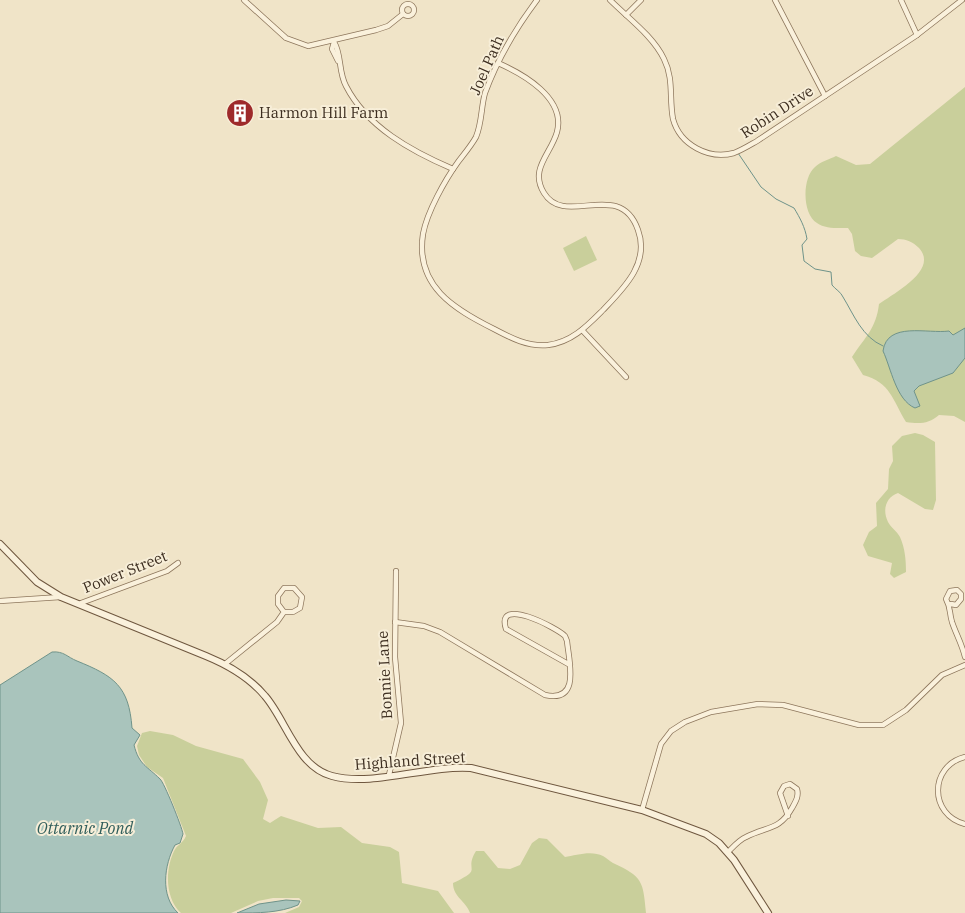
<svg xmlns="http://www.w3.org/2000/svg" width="965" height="913" viewBox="0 0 965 913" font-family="'IBM Plex Serif',serif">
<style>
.green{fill:#c9cf9b}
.water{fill:#a9c4bc;stroke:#6f938a}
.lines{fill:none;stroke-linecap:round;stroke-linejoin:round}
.stream{stroke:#6f938a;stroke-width:1}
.street-casing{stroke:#8d765c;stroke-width:6}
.secondary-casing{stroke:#6f573f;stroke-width:8}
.street{stroke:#faf1dc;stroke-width:4.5}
.secondary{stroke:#faf1dc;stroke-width:6}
.labels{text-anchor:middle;stroke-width:4;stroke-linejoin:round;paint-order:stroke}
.street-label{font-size:15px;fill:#3d2e20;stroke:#f7eed8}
.poi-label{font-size:15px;fill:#3d2e20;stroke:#f7eed8;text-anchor:start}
.water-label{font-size:16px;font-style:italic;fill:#2f5d5a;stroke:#f7eed8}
</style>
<rect width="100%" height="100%" fill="#f0e4c8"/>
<g class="green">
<path d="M 965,87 L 965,422 L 954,416 L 939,415 C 929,424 919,424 906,422 C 892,399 891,383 863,375 L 852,357 C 865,337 876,329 879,304 C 894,293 939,270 919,248 C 913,242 906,239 898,239 L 872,258 L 861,256 L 855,251 L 852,234 L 848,228 C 838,228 825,229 817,223 C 802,214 802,178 815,167 C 820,162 830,159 836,156 L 856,165 L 870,164 Z"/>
<path d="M 586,236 L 597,260 L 574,271 L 563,248 Z"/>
<path d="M 915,433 L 923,435 L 935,442 L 936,500 L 933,510 L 925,509 L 898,493 C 886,497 882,510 888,522 C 891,528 897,531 900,537 C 905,548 906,560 906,572 L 894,578 L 890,574 L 892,563 L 868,556 L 863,545 L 869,532 L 877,526 L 876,503 L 888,489 L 889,469 L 893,461 L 892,446 L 902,436 Z"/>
<path d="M 150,731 L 173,735 L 196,746 L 243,759 L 260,782 L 268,800 L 263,819 L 270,823 L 281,816 L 318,828 L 341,827 L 362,843 L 390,847 L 399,852 L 402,883 L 438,891 L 454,913 L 285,913 L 299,907 L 302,901 L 299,898 L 273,898 L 258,901 L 231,913 L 181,913 C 165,898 165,870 174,851 C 177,845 183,843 186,836 L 163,778 L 147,767 L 139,755 L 137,746 L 142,733 Z"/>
<path d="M 539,838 L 547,839 L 565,857 C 576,855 592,850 603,856 C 607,858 609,861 613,863 C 643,877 643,881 646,913 L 470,913 C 466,901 453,897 453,883 C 485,868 463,872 476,851 L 484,851 L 498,868 L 510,869 L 520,865 L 532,843 Z"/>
</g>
<g class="water">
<path d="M 965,328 L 965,358 L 953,373 L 919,386 L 914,391 L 920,406 L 915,408 C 896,400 891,368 883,351 C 887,321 928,334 949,331 L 953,335 Z"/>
<path d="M 52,652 C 64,651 67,657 77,661 C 114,676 129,686 132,728 L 140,735 L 134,745 C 139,765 147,766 160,779 C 164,782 182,827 183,834 L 180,843 L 175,845 C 164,865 160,896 178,913 L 0,913 L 0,685 Z"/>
<path d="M 286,900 L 300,901 L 298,905 C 279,913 258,913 237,913 L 259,904 Z"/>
</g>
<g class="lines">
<path class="stream" d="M 738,153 L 761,187 L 776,199 L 794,208 C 800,218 805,227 807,239 L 802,245 L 804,261 L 815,269 L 831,272 L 832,285 C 835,289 841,292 843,297 C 854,315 862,337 883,346"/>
<g class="street-casing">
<g id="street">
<path d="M 244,0 L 286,38 L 308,46 L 376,30 L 388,26 L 403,14"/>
<path d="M 610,0 C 628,18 653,36 664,59 C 674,79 669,98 673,119 C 680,145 709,160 734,153 C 742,150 750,145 757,141 L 917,35 L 962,0"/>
<path d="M 775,0 L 825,96"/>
<path d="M 901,0 L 917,35"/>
<circle cx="408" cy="10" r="6"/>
<path d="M 626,15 L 641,0"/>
<path d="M 334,42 C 342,55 338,71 346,86 C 367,127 411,151 453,169"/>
<path d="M 334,42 L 332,49 L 338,61"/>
<path d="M 498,63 C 523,74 566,98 557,132 C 551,154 529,169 544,193 C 565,228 620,178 638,230 C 650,263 624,288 603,310 C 587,326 572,342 548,345 C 528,347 511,338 494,329 C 454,309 415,286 423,234 C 427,212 445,180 458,162 C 464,154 471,146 476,137 C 482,123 481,107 485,93 C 497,60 516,28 537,0"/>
<path d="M 582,330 L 626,377"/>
<path d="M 0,601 L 61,597"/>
<path d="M 81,603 L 167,571 L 178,563"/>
<path d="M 951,604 L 956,605 L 961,599 L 961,594 L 957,590 L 950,591 L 946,599 C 951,608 949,612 952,622 C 956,634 962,644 965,657"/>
<path d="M 395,622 L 424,626 L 440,632 L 545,695 C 581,703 569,662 567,641 L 565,636 C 557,628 495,595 506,629 L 570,665"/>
<path d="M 225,664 L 277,622 L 284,612 L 293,612 L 300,608 L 302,597 L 294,588 L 284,588 L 278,596 L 278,604 L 284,612"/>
<path d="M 965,757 C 929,766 929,815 965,824"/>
<path d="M 389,775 L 401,723 L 395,657 L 396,571"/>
<path d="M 642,810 L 661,744 L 671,731 L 685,722 L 711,712 L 758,704 L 783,705 L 859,725 L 883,725 L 906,710 L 942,675 L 965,665"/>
<path d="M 728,852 C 734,846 739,840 746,837 C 767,826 779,831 792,808 C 796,801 799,796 797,789 L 790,784 L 784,786 L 780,793 L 788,816"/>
</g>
</g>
<g class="secondary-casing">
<path id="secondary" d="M 0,544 L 37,582 L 61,597 L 206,656 C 228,665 250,678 265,696 C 286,720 297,767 332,776 C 373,787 427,765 471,768 L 642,810 L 706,834 L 719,843 L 734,860 L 768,913"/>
</g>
<use href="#street" class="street"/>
<use href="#secondary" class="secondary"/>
</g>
<defs>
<g id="building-disc" transform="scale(1.4375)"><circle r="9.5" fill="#9e2a2b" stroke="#f7eed8"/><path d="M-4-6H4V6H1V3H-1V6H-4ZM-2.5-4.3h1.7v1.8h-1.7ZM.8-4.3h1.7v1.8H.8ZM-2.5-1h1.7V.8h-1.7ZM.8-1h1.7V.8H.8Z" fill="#fff"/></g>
</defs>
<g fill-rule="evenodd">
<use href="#building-disc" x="240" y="113"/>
</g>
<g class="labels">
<g class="street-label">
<text transform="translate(487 65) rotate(-66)" y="5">Joel Path</text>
<text transform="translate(777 112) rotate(-33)" y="5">Robin Drive</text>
<text transform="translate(125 572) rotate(-22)" y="5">Power Street</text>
<text transform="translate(385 675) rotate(-93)" y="5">Bonnie Lane</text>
<text transform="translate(410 761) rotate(-4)" y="5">Highland Street</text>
</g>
<g class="poi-label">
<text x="259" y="118">Harmon Hill Farm</text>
</g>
<g class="water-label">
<text x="85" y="834">Ottarnic Pond</text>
</g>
</g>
</svg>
